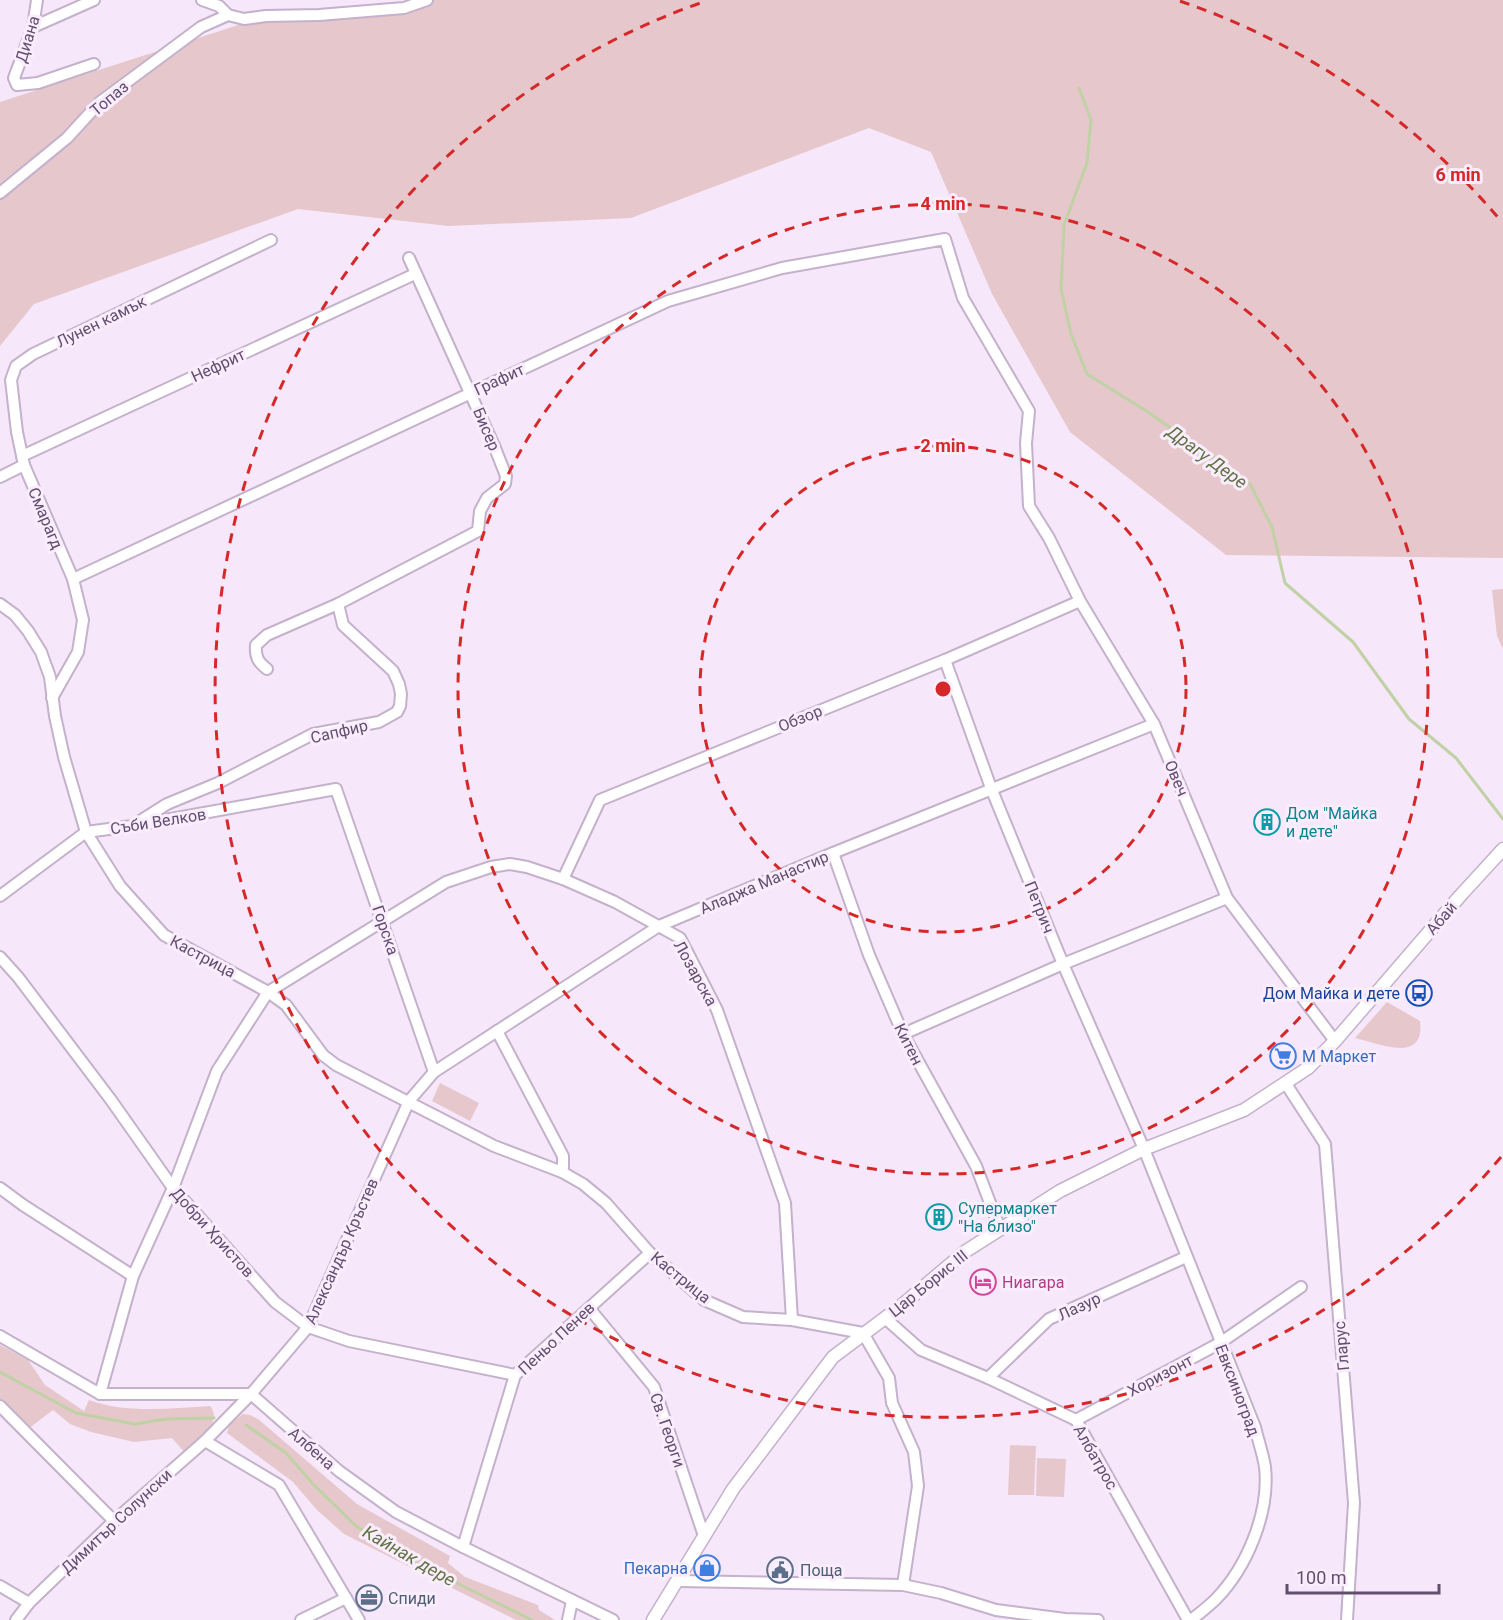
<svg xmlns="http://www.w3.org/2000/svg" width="1503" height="1620" viewBox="0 0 1503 1620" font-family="Roboto,sans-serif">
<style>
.green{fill:#e6c7cc}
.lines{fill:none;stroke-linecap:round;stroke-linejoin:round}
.stream{stroke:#c0d2a5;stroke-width:3}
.minor-casing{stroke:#c4b1cc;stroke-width:14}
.tertiary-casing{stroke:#c4b1cc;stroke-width:15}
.minor{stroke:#fff;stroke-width:10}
.tertiary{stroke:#fff;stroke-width:12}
.ring{fill:none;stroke:#d62828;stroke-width:3;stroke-dasharray:10 8}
.labels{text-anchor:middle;stroke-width:6;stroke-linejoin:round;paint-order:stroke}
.street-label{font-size:16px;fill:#634e70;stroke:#faedfd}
.culture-label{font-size:16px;fill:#0d838f;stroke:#faedfd;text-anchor:start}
.transit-label{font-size:16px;fill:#164399;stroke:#faedfd;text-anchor:end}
.shop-label{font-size:16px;fill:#366cbe;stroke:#faedfd;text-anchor:start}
.hotel-label{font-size:16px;fill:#b23c85;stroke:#faedfd;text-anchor:start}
.service-label{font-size:16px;fill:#4e5e75;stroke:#faedfd;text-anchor:start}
.water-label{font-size:18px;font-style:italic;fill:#607444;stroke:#faedfd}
.centre{fill:#d62828;stroke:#faedfd;stroke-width:3}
.ring-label{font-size:18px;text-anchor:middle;font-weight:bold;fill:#d62828;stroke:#faedfd;stroke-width:6;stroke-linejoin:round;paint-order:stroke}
</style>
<rect width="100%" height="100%" fill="#f7e7fa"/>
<g class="green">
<path d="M 427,0 L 1503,0 L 1503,558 L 1226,555 L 1070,432 L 992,294 L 931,152 L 869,128 L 631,218 L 448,226 L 298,209 L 34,304 L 0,346 L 0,102 L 266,16 L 404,8 Z"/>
<path d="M 1503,589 L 1503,649 L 1497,636 L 1492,590 Z"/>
<path d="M 1387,1002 L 1420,1021 C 1425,1064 1380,1044 1355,1038 Z"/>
<path d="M 440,1083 L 479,1103 L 470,1121 L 432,1101 Z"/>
<path d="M 0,1345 L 28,1360 L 45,1385 L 84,1411 L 89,1400 C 127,1414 170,1408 210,1406 C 224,1422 197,1443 186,1454 L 172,1438 L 134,1442 L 91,1432 L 70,1424 L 53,1410 L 28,1429 L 0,1401 Z"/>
<path d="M 243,1414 L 250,1415 L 258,1419 L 357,1504 L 450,1556 L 448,1563 L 465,1577 L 538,1605 L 539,1610 L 555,1620 L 516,1620 L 344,1534 L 317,1510 L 293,1482 L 227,1433 L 229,1425 Z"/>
<path d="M 1010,1445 L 1036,1446 L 1034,1495 L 1008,1495 Z"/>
<path d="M 1037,1458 L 1066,1459 L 1064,1497 L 1036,1496 Z"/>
</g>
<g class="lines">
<g class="stream">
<path d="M 1079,88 L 1091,120 L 1087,163 L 1064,225 L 1061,289 L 1071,334 L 1087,374 L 1148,412 L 1250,484 L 1272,527 L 1285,583 L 1353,642 L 1409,719 L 1456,758 L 1503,819"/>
<path d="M 0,1372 L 76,1413 L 135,1424 L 166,1419 L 214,1418"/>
<path d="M 246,1425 L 286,1453 L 313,1484 L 356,1526 L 410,1560 L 532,1620"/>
</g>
<g class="minor-casing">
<g id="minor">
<path d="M 37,0 L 33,27 L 14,78 L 17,85 L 38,83 L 94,64"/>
<path d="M 202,0 L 219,6 L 228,15 L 244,19 L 266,16 L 319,15 L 404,8 L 427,0"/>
<path d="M 33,27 L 94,0"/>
<path d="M 0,193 L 67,138 L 100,102 L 201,27 L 228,15"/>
<path d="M 22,456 L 415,274"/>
<path d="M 0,477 L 24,465"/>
<path d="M 73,579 L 668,301 L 782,268 L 945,239 L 963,298 L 1029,411 L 1026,443 L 1029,506 L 1049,538 L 1080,601 L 1154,724 L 1227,898 L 1335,1041"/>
<path d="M 0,604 L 15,615 L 28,631 L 41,652 L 50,677 L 55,716 L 64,757 L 86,832 L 120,886 L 164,935 L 268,992 L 286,1005 L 323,1055 L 336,1065 L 494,1146 L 562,1172 L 583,1184 L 606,1203 L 650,1253 L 704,1300 L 743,1317 L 792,1320 L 863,1333 L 889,1378 L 892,1403 L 914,1452 L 918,1486 L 903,1585"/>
<path d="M 945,660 L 991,788 L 1063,964 L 1144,1149 L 1255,1427 C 1258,1440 1263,1454 1265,1467 C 1270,1512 1247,1567 1216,1599 C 1209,1606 1200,1613 1191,1620"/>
<path d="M 267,669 C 258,662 255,657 256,645 L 267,635 L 338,604 L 478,531 L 480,511 L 487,498 L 505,484 L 506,476 L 495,448 L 409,258"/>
<path d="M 52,698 L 78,652 L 83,620 L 73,579 L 24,465 L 17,432 L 11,380 L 16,366 L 33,354 L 271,240"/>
<path d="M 137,823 L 167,804 L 218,783 L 313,734 L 379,722 L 397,712 L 400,706 L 401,694 L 399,684 L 393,671 L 343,625 L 338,604"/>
<path d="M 833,853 L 869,955 L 903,1034 L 976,1166 L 1000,1229"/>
<path d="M 563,879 L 600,800 L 945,660 L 1080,601"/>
<path d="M 0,896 L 86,832 L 132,826 L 336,789 L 434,1072"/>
<path d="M 0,957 L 18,977 L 111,1100 L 173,1188 L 275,1302 L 308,1327 L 349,1341 L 515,1375"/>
<path d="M 497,1031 L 563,1156 L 563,1167 L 562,1172"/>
<path d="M 903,1034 L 1063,964 L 1227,898"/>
<path d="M 1286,1084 L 1325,1144 L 1354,1503 L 1347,1620"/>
<path d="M 0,1188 L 23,1205 L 133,1276"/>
<path d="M 589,1308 L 654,1387 L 704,1536"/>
<path d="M 885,1318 L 921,1350 L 988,1378 L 1076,1420 L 1188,1620"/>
<path d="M 0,1336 L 100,1394 L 251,1394 L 339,1471 L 396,1512 L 463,1547 L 613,1620"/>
<path d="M 988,1378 L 1049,1319 L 1186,1257"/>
<path d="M 100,1394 L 133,1276 L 173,1188 L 217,1071 L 268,992 L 446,882 L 491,867 L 510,864 L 527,867 L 563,879 L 615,902 L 680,938 L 717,1010 L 785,1203 L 792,1320"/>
<path d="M 0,1406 L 114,1521"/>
<path d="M 1076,1420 L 1220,1343 L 1301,1287"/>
<path d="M 205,1441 L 279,1485 L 359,1620"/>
<path d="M 463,1547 L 515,1375 L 650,1253"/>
<path d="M 678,1581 L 903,1585 L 941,1593 L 996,1610 L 1065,1619 L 1098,1620"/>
<path d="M 0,1586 L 29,1603"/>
<path d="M 16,1620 L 29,1603 L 114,1521 L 205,1441 L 251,1394 L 308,1327 L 409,1101 L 434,1072 L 659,926 L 833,853 L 1154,724"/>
<path d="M 301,1620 L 346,1598"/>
<path d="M 568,1620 L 572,1601"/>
</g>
</g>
<g class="tertiary-casing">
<path id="tertiary" d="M 653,1620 L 733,1489 L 833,1357 L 901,1306 L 966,1251 L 1060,1191 L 1144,1149 L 1244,1110 L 1308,1068 L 1335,1041 L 1460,896 L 1503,849"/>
</g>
<use href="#minor" class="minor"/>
<use href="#tertiary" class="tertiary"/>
</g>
<g class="ring">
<circle cx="943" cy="689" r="243"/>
<circle cx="943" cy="689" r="485"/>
<path d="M1501 1157A728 728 0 1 1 706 1M1180 1A728 728 0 0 1 1501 221"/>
</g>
<defs>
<g id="building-ring" transform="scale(1.35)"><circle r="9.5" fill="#faedfd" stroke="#0f9aa8" stroke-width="1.5"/><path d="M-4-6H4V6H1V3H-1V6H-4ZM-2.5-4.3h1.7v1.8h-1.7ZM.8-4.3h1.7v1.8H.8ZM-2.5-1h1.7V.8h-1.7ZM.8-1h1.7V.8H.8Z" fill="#0f9aa8"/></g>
<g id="bus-ring" transform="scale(1.35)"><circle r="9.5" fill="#faedfd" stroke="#1a4fb4" stroke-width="1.5"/><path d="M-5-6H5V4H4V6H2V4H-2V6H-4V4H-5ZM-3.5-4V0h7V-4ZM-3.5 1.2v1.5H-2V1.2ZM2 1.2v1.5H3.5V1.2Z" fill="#1a4fb4"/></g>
<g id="supermarket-ring" transform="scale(1.35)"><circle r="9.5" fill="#faedfd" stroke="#3f7fe0" stroke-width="1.5"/><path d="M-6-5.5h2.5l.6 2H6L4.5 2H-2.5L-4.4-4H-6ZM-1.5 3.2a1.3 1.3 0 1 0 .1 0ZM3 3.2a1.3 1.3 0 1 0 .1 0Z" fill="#3f7fe0"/></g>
<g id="hotel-ring" transform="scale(1.35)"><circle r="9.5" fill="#faedfd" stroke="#d1479c" stroke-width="1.5"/><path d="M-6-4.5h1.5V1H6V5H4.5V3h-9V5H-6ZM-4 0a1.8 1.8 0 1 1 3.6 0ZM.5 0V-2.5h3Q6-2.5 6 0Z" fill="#d1479c"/></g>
<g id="shop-ring" transform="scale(1.35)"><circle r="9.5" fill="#faedfd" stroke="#3f7fe0" stroke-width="1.5"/><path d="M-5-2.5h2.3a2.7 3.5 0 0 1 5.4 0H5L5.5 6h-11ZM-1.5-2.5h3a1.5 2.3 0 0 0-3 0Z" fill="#3f7fe0"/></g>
<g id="civic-ring" transform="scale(1.35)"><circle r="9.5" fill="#faedfd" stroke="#5c6f8a" stroke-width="1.5"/><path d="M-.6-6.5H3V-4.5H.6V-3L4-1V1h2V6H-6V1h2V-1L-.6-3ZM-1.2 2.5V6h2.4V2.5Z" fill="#5c6f8a"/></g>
<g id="office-ring" transform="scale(1.35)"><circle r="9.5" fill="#faedfd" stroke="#5c6f8a" stroke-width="1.5"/><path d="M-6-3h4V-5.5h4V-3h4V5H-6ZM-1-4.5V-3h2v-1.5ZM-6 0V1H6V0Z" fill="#5c6f8a"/></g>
</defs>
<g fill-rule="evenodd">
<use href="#building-ring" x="1267" y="822"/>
<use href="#bus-ring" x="1419" y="993"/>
<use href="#supermarket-ring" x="1283" y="1056"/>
<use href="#building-ring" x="939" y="1217"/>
<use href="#hotel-ring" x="983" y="1282"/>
<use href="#shop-ring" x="707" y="1568"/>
<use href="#civic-ring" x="780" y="1570"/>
<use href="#office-ring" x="369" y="1598"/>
</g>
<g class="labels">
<g class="street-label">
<text transform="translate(27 39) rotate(-73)" y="6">Диана</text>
<text transform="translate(109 98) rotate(-40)" y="6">Топаз</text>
<text transform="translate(101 321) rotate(-26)" y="6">Лунен камък</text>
<text transform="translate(218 365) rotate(-25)" y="6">Нефрит</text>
<text transform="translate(499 379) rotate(-25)" y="6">Графит</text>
<text transform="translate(487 429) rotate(67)" y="6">Бисер</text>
<text transform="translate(46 518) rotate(67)" y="6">Смарагд</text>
<text transform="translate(800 718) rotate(-22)" y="6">Обзор</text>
<text transform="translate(339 731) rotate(-13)" y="6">Сапфир</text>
<text transform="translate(1177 778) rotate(67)" y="6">Овеч</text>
<text transform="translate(158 821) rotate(-9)" y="6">Съби Велков</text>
<text transform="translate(764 882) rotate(-23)" y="6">Аладжа Манастир</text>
<text transform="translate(1040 907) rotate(68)" y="6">Петрич</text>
<text transform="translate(1441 918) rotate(-49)" y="6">Абай</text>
<text transform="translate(386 930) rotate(71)" y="6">Горска</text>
<text transform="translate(203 956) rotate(28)" y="6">Кастрица</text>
<text transform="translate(696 973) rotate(61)" y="6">Лозарска</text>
<text transform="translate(909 1044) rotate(63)" y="6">Китен</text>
<text transform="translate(213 1232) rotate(48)" y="6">Добри Христов</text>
<text transform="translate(341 1251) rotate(-66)" y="6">Александър Кръстев</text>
<text transform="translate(681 1277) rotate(39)" y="6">Кастрица</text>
<text transform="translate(928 1283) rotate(-39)" y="6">Цар Борис III</text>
<text transform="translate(1079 1306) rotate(-25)" y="6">Лазур</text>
<text transform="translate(556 1338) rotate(-43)" y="6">Пеньо Пенев</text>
<text transform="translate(1341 1346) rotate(-95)" y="6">Гларус</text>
<text transform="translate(1160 1375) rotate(-28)" y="6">Хоризонт</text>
<text transform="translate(1238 1390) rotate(69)" y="6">Евксиноград</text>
<text transform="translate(668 1430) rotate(71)" y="6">Св. Георги</text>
<text transform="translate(312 1448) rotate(41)" y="6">Албена</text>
<text transform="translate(1096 1457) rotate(60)" y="6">Албатрос</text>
<text transform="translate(116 1521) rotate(-43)" y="6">Димитър Солунски</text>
</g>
<g class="culture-label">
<text x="1286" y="819">Дом "Майка<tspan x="1286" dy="18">и дете"</tspan></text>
<text x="958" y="1214">Супермаркет<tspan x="958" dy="18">"На близо"</tspan></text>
</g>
<g class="transit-label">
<text x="1400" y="999">Дом Майка и дете</text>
</g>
<g class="shop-label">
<text x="1302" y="1062">М Маркет</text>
<text x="688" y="1574" text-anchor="end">Пекарна</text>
</g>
<g class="hotel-label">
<text x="1002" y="1288">Ниагара</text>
</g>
<g class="service-label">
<text x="800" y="1576">Поща</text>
<text x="388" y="1604">Спиди</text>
</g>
<g class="water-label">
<text transform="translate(1207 457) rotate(36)" y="6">Драгу Дере</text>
<text transform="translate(409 1556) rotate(30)" y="6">Кайнак дере</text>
</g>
</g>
<circle cx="943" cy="689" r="9" class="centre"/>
<g class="ring-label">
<text x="1458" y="181">6 min</text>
<text x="943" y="210">4 min</text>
<text x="943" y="452">2 min</text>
</g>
<path d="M1287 1584v9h152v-9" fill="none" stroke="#634e70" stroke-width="3"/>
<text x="1296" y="1584" font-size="18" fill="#634e70" stroke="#faedfd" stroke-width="4.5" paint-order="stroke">100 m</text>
</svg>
